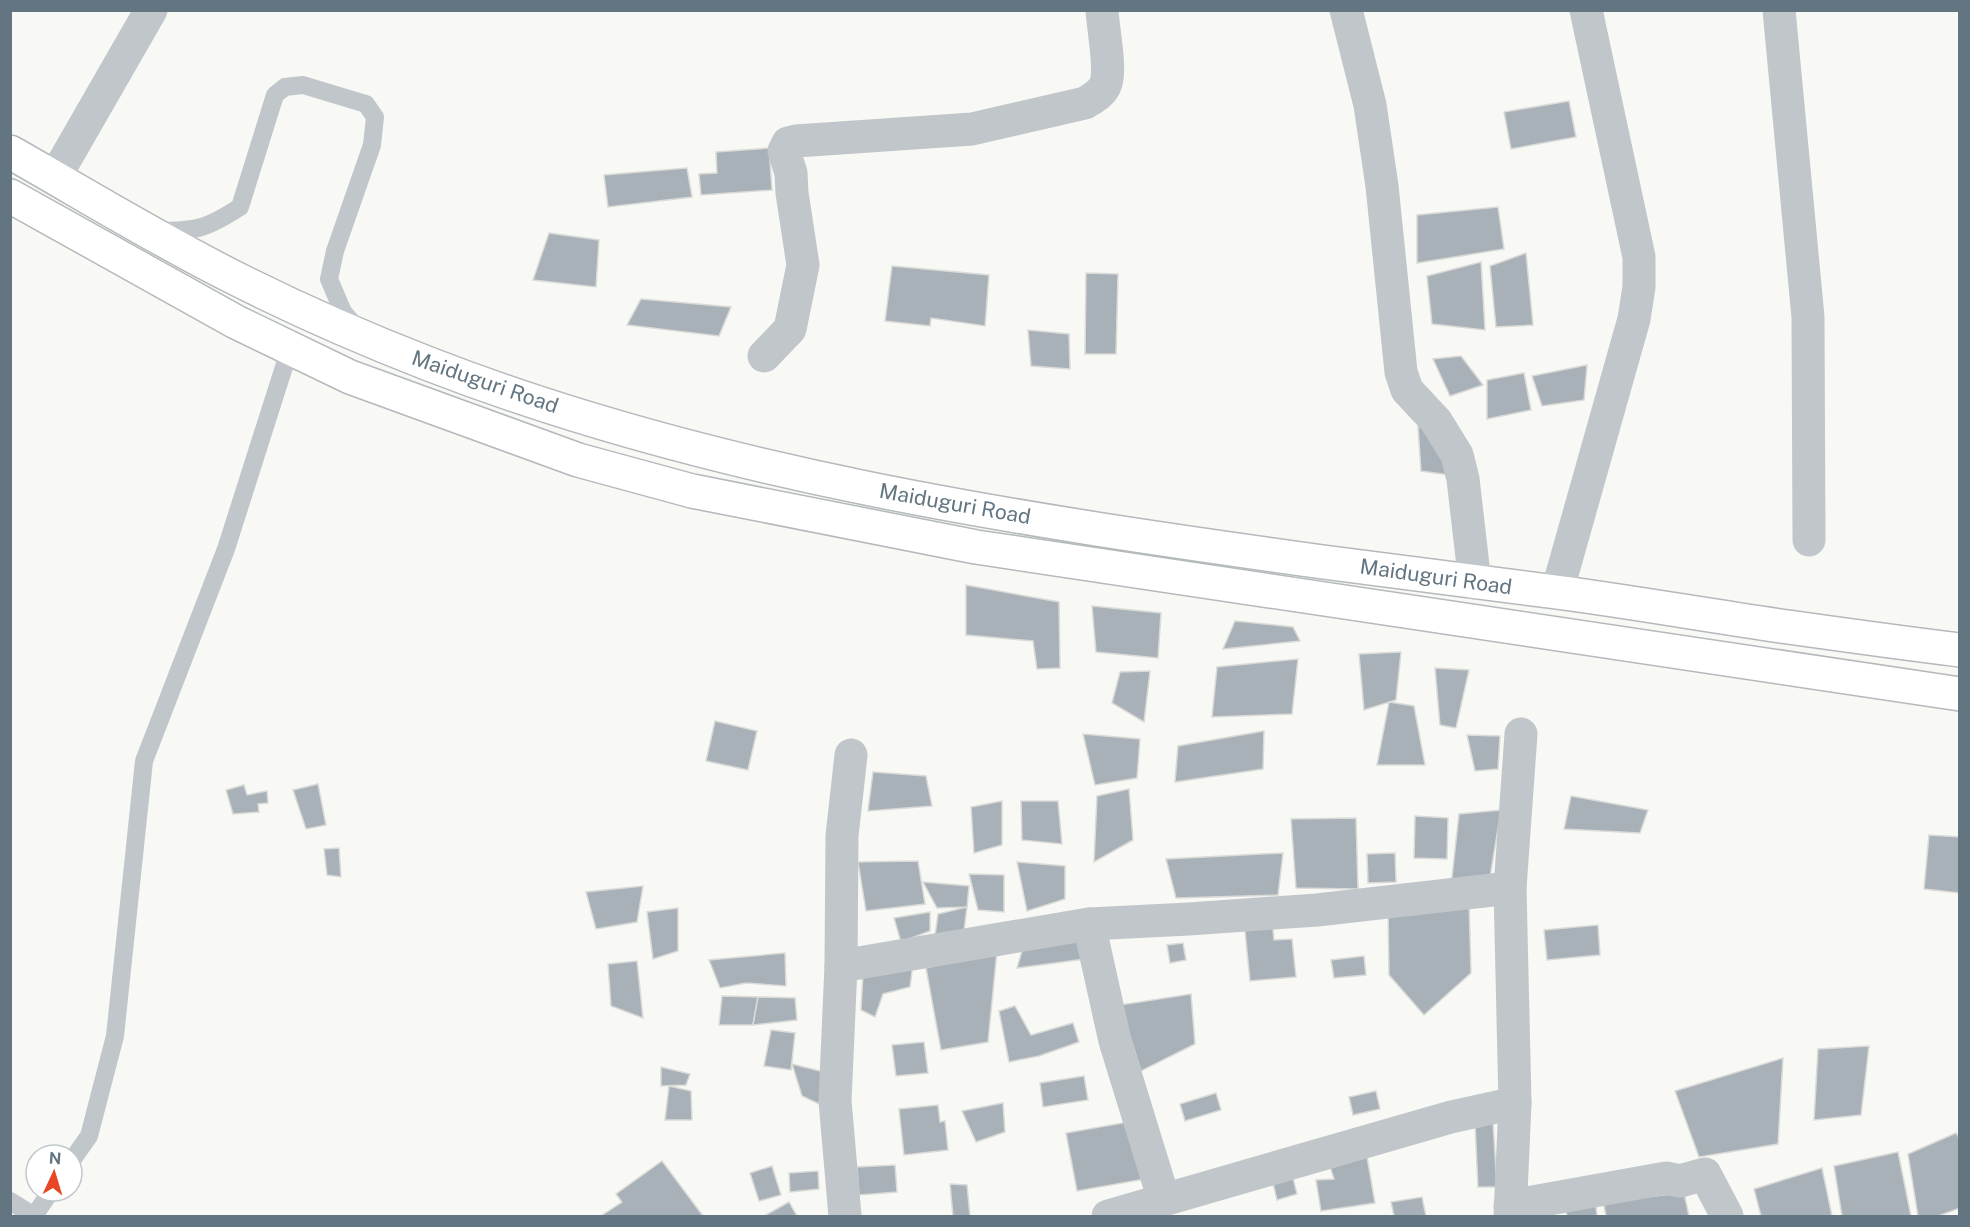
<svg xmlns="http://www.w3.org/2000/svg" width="1970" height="1227" viewBox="0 0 1970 1227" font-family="'Public Sans',sans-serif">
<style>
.building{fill:#a8b1b7;stroke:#dadad8;stroke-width:1.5}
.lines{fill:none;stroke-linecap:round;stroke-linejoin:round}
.highway-casing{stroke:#b4b9bc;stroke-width:36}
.lane{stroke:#c1c6ca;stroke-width:18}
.street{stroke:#c1c6ca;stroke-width:33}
.highway{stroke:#fff;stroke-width:33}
.labels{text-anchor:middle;stroke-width:6;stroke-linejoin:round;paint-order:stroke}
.street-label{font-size:21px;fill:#627581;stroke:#fff}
</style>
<rect width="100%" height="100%" fill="#f8f8f5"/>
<g class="building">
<path d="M 1569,101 L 1576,137 L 1511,149 L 1504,112 Z"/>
<path d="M 769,148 L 772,190 L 701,195 L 699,174 L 717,173 L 716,152 Z"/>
<path d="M 687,168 L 692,197 L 608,207 L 604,175 Z"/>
<path d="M 1498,207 L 1504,249 L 1417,263 L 1417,215 Z"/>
<path d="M 549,233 L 599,240 L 596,287 L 533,280 Z"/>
<path d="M 1526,253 L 1533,325 L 1496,327 L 1490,266 Z"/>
<path d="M 1481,262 L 1485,330 L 1432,324 L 1427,276 Z"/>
<path d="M 892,266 L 989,275 L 985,326 L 931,318 L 930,326 L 885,321 Z"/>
<path d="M 1086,273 L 1118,274 L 1116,354 L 1085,354 Z"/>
<path d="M 641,299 L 731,307 L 719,336 L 627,325 Z"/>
<path d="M 1028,330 L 1069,334 L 1070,369 L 1031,366 Z"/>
<path d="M 1461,356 L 1483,385 L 1450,396 L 1433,359 Z"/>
<path d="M 1587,365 L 1584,400 L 1542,406 L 1532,376 Z"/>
<path d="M 1524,373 L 1531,410 L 1487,419 L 1487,380 Z"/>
<path d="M 1433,426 L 1450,475 L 1421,471 L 1418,427 Z"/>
<path d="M 966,585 L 1059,602 L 1060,668 L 1037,669 L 1033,641 L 966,635 Z"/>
<path d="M 1092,606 L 1161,613 L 1158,658 L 1096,652 Z"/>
<path d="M 1235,621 L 1293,627 L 1300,641 L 1223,649 Z"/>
<path d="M 1401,652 L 1396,700 L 1364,710 L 1359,654 Z"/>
<path d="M 1298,659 L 1292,714 L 1212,717 L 1217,667 Z"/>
<path d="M 1435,668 L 1469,670 L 1456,728 L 1440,725 Z"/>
<path d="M 1150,671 L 1144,722 L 1112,703 L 1120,672 Z"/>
<path d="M 1389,702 L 1414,706 L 1425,765 L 1377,765 Z"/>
<path d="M 715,721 L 757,731 L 748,770 L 706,761 Z"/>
<path d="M 1264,731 L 1263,769 L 1175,782 L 1178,746 Z"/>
<path d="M 1083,734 L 1140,739 L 1137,778 L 1095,785 Z"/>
<path d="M 1467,735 L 1500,736 L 1498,769 L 1475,771 Z"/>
<path d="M 873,772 L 926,776 L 932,806 L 868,811 Z"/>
<path d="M 318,784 L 326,825 L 306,829 L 293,790 Z"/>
<path d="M 244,785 L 247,795 L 267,791 L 268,803 L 258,804 L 259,812 L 233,814 L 226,790 Z"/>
<path d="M 1129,789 L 1133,840 L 1094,862 L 1097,796 Z"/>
<path d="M 1571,796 L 1648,810 L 1640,833 L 1564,829 Z"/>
<path d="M 1002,801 L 1002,845 L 974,853 L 971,807 Z"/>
<path d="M 1021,801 L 1058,801 L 1062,844 L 1022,840 Z"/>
<path d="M 1501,810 L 1489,883 L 1451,886 L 1459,814 Z"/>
<path d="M 1415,816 L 1448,818 L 1447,859 L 1414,858 Z"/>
<path d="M 1356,818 L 1358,889 L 1296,888 L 1291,819 Z"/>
<path d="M 1929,835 L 1960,837 L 1960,893 L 1924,889 Z"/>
<path d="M 339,848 L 341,877 L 327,875 L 324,849 Z"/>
<path d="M 1283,853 L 1278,895 L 1176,898 L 1166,859 Z"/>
<path d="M 1395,853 L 1396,882 L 1368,883 L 1367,854 Z"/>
<path d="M 918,861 L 925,904 L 866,911 L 858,862 Z"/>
<path d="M 1017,862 L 1065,866 L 1065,899 L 1027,911 Z"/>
<path d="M 969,874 L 1004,875 L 1004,912 L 978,910 Z"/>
<path d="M 923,882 L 969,886 L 967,907 L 937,908 Z"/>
<path d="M 643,886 L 637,922 L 596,929 L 586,892 Z"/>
<path d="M 1469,902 L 1471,973 L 1424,1015 L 1389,975 L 1388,909 Z"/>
<path d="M 967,907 L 963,939 L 935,936 L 938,914 Z"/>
<path d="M 678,908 L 678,951 L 653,959 L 647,912 Z"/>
<path d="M 930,912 L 930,931 L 901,942 L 894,918 Z"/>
<path d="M 1272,919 L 1274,940 L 1292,939 L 1296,977 L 1250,981 L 1244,921 Z"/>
<path d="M 1598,925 L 1600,955 L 1547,960 L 1544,930 Z"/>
<path d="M 1085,937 L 1085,959 L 1017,968 L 1024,944 Z"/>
<path d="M 1183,943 L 1186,960 L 1170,963 L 1167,945 Z"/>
<path d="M 997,951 L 988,1042 L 941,1050 L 926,968 Z"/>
<path d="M 785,953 L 786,986 L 746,983 L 720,988 L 709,960 Z"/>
<path d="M 1364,956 L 1366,975 L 1334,978 L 1331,960 Z"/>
<path d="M 637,961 L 643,1018 L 611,1006 L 608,964 Z"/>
<path d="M 913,964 L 910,987 L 883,994 L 875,1017 L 861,1010 L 863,973 Z"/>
<path d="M 1191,994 L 1195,1044 L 1141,1071 L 1120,1005 Z"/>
<path d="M 722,996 L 758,997 L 753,1025 L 719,1025 Z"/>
<path d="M 758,997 L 795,998 L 797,1020 L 753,1025 Z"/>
<path d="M 1015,1006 L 1031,1035 L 1073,1023 L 1079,1042 L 1039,1056 L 1009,1062 L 999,1011 Z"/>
<path d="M 771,1030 L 795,1033 L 791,1070 L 764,1066 Z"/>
<path d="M 924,1042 L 928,1073 L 896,1076 L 892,1045 Z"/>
<path d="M 1869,1046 L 1861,1115 L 1814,1120 L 1818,1049 Z"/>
<path d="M 1783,1058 L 1778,1144 L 1699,1157 L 1675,1091 Z"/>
<path d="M 792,1064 L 824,1072 L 819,1104 L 802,1096 Z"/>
<path d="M 661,1067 L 690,1074 L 686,1085 L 661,1086 Z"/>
<path d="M 1084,1076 L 1088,1100 L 1043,1107 L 1040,1083 Z"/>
<path d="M 669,1086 L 691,1091 L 692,1120 L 665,1120 Z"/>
<path d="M 1376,1091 L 1380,1109 L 1353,1115 L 1349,1097 Z"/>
<path d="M 1216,1093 L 1221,1110 L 1185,1121 L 1180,1104 Z"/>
<path d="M 1003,1103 L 1005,1132 L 976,1142 L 962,1111 Z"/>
<path d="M 938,1105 L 940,1122 L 945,1121 L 948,1150 L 904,1155 L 899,1109 Z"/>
<path d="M 1128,1122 L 1145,1179 L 1077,1191 L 1066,1133 Z"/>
<path d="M 1493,1122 L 1497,1187 L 1478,1187 L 1475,1123 Z"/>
<path d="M 1956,1133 L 1960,1139 L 1960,1208 L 1938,1216 L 1918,1216 L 1908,1154 Z"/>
<path d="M 1366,1151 L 1375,1203 L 1321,1211 L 1316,1180 L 1334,1179 L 1329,1163 Z"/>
<path d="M 1898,1152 L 1911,1216 L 1842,1216 L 1834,1166 Z"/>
<path d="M 662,1161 L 703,1216 L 601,1216 L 622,1202 L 616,1194 Z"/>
<path d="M 895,1165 L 897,1192 L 859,1195 L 857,1167 Z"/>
<path d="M 772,1166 L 781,1195 L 759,1201 L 750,1173 Z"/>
<path d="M 1822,1168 L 1832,1216 L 1761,1216 L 1754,1189 Z"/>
<path d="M 818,1171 L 819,1189 L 790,1192 L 789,1173 Z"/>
<path d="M 1293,1178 L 1297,1194 L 1277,1200 L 1273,1183 Z"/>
<path d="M 950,1184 L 967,1185 L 970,1216 L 953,1216 Z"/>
<path d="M 1684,1193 L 1689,1216 L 1606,1216 L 1603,1201 Z"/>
<path d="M 1422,1197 L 1426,1216 L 1394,1216 L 1391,1202 Z"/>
<path d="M 789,1202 L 797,1216 L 764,1216 Z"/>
<path d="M 1596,1206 L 1597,1216 L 1567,1216 L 1566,1211 Z"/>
</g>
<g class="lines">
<g class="highway-casing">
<g id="highway">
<path d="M 10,152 C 84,194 157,239 233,277 C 296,309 362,338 429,364 C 715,475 1021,520 1323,562 C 1400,572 1478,582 1556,592 C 1633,602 1710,616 1788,627 C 1845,635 1902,643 1960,650"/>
<path d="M 10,196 L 236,322 L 350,377 L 578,460 L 692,491 L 976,547 L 1960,694"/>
</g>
</g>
<g class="lane">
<path d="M 157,231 C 197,231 206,229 240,207 L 275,95 L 285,87 L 303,85 L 366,104 L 375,117 L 372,145 L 335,251 L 329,279 L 343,312 L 357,328"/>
<path d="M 72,1160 L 89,1136 L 115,1036 L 144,761 L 226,549 L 290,348"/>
<path d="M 10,1201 L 34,1216"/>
<path d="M 36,1216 L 34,1216 L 51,1191"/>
</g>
<g class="street">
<path d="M 1346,10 L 1370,105 L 1382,186 L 1401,372 L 1407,390 L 1436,421 L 1457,455 L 1463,479 L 1475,583"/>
<path d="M 1779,10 L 1808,317 L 1809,540"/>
<path d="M 55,177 L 151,10"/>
<path d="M 764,356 L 790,329 L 803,265 L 792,193 L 791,173 L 784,151 L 788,143 L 796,141 L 972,129 L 1085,103 C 1093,98 1103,93 1106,83 C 1111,67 1103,29 1102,10"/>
<path d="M 1557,592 L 1634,319 L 1639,287 L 1639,257 L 1586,10"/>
<path d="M 1089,924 L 1115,1041 L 1164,1200"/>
<path d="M 841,966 L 1089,924 L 1189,919 L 1317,910 L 1510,888"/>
<path d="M 1510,1206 L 1666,1178 L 1680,1181 L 1705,1174 L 1727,1216"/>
<path d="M 845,1216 L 835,1101 L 841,966 L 842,836 L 851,755"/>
<path d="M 1108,1216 L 1451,1117 L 1515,1103"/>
<path d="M 1510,1216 L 1515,1103 L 1510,888 L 1521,734"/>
</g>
<use href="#highway" class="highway"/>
</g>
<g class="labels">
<g class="street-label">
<text transform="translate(485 382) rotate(19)" y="7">Maiduguri Road</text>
<text transform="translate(955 504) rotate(10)" y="7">Maiduguri Road</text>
<text transform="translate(1436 577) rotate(8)" y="7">Maiduguri Road</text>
</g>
</g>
<rect width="1970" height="1227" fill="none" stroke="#627581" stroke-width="24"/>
<g transform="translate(54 1173) rotate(4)"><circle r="28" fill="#ffffff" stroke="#c0c8cd" stroke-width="1.5"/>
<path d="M0-4.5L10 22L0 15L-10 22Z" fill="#e84725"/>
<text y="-9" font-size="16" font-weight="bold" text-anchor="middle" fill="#627581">N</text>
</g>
</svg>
